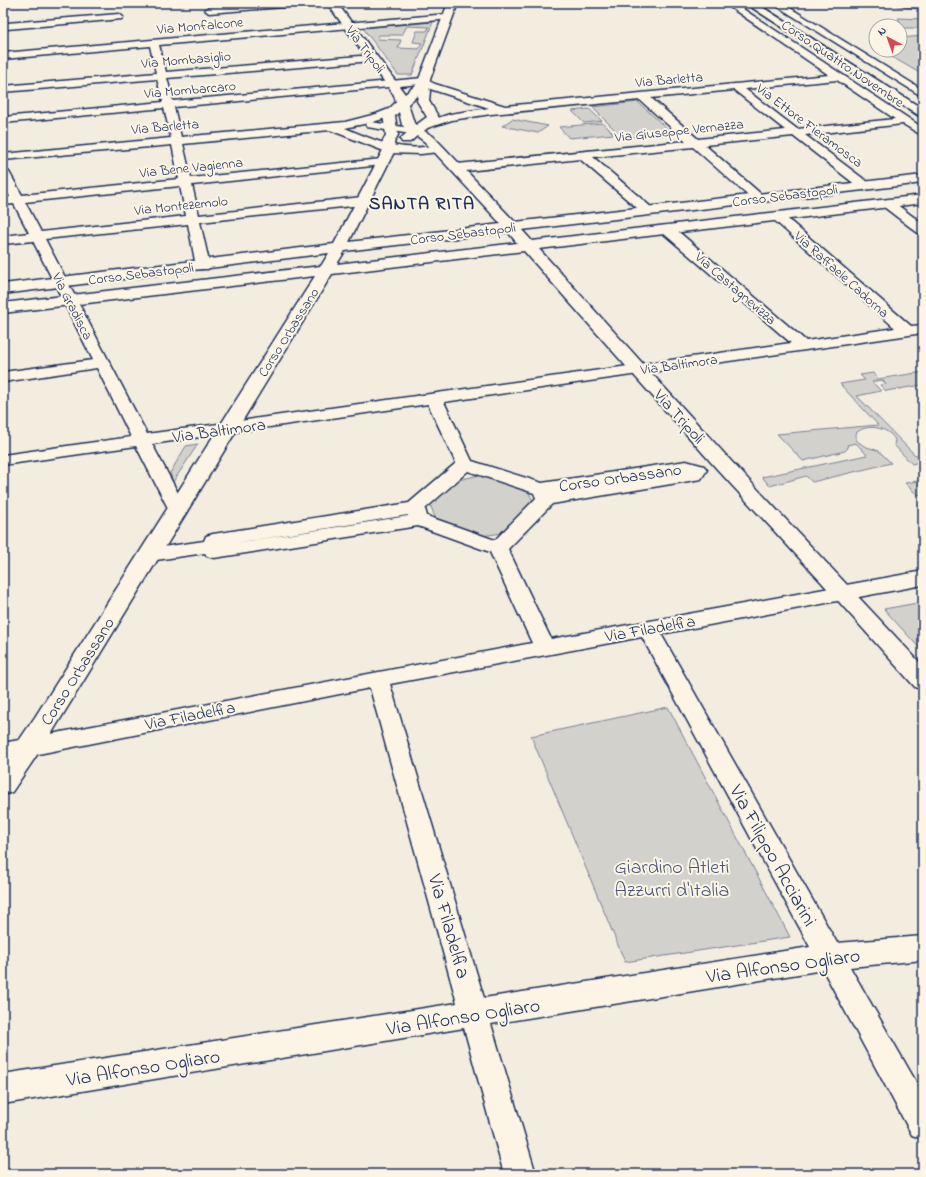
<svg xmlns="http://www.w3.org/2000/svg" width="926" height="1177" viewBox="0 0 926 1177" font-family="'Indie Flower',sans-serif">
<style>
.green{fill:#d3d1cc;stroke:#778095;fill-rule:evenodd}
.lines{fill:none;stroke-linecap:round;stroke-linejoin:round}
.street-casing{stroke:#1b2f5e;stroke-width:3}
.secondary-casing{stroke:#1b2f5e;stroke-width:3}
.street{fill:#fcf5e5;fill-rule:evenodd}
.secondary{fill:#fcf5e5;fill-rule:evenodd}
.tram{stroke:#1b2f5e;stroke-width:1}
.labels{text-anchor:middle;stroke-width:4;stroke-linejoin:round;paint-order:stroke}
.far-street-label{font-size:14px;fill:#1b2f5e;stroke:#fcf5e5}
.street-label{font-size:17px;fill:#1b2f5e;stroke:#fcf5e5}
.far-district-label{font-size:18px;font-weight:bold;letter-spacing:1px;fill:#1b2f5e;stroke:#fcf5e5}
.near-street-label{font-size:20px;fill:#1b2f5e;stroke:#fcf5e5}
.near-park-label{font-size:20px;fill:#49587a;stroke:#fcf5e5}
</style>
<rect width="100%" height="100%" fill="#f3ede0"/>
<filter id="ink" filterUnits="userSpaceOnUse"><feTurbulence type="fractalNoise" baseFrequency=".025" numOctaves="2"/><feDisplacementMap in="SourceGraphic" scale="8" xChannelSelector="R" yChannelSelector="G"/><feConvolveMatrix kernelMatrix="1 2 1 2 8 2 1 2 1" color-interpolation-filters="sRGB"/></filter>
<g filter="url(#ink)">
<g class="green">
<path d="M 880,3 L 923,3 L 923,12 L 916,11 L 918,9 Z"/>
<path d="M 898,18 L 923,19 L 923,28 L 904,28 Z"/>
<path d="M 433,22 L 412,75 L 398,75 L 363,28 ZM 407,26 L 429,27 L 427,31 L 417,31 L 413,42 L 422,43 L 419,49 L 398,48 L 401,40 L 377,39 L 379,35 L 402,35 Z"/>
<path d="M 923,36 L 923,75 L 880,50 L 900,50 L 900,38 Z"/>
<path d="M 638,102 L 673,134 L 628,137 L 619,134 L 592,107 Z"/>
<path d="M 589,109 L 602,121 L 584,123 L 572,111 Z"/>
<path d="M 512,119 L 548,126 L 538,133 L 502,126 Z"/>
<path d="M 603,123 L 614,134 L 569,138 L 559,127 Z"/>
<path d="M 923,372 L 923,385 L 886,391 L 880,385 L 886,384 L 882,380 L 872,382 L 881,391 L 857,396 L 915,455 L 923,454 L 923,461 L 912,464 L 894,445 L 895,440 C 889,427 866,423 856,433 L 856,440 L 864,446 L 879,451 L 891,463 L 812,482 L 806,476 L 770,486 L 762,477 L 867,455 L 856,443 L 847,445 L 848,448 L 845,451 L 803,461 L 777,434 L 878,425 L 840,384 L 865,380 L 860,375 L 873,373 L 878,379 Z"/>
<path d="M 198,444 L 173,482 L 170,473 L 186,446 Z"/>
<path d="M 479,475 L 527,489 L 534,503 L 503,533 L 481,536 L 436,520 L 430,504 L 454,481 Z"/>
<path d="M 923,480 L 923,494 L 917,495 L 905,483 Z"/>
<path d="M 923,602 L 923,652 L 884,609 Z"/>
<path d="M 668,707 L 790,937 L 625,962 L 531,736 Z"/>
</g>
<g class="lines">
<g class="street-casing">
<g id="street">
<path d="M 265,3 L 301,3 L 297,6 L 209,13 L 205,10 L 209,7 Z"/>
<path d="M 724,3 L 734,3 L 923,128 L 923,136 L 903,124 L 805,135 L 869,183 L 871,186 L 865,190 L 861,189 L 793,136 L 705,145 L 762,195 L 764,198 L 762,201 L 754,201 L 693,147 L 593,157 L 652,208 L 654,211 L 652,214 L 644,214 L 580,159 L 457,172 L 451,168 L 457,164 L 686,141 L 640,100 L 491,114 L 452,120 L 424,129 L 420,128 L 419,126 L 420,124 L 450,114 L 489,108 L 427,88 L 421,84 L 174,107 L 181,137 L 345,122 L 376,114 L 394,107 L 399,110 C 391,120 358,125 345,128 C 372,139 394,150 424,147 C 431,147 440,143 445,149 L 439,152 L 421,154 L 389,153 L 330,130 L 183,144 L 191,178 L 382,159 L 388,162 L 382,165 L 192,185 L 199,215 L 362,197 L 368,201 L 362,205 L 200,222 L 210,266 L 208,269 L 198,269 L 196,266 L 188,224 L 45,239 L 147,434 L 791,343 L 663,233 L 662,230 L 668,226 L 673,227 L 806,341 L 895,328 L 774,220 L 772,217 L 778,213 L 782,214 L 911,326 L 923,325 L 923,333 L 444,402 L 472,461 L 542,483 L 686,461 L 704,466 L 707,470 L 701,479 L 695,480 L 552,504 L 508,549 L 551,639 L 923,571 L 923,585 L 661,634 L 837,943 L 923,936 L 923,960 L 850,967 L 923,1094 L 923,1139 L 912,1135 L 823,970 L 491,1024 L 536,1174 L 504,1174 L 464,1028 L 3,1104 L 3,1074 L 457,1003 L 370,688 L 3,761 L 3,743 L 532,643 L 490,552 L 418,526 L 214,558 L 207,556 L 205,553 L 149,561 L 142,559 L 139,555 L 142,551 L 149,549 L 204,541 L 206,536 L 213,534 L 409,503 L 456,463 L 428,404 L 152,444 L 187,510 L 185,514 L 178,516 L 171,514 L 169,510 L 136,446 L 3,465 L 3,455 L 131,437 L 97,368 L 3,382 L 3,372 L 93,360 L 33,241 L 3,244 L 3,236 L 29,233 L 14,204 L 3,205 L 3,197 L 10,197 L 3,183 L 3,168 L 9,172 L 22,195 L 179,179 L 172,145 L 3,160 L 3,154 L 171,138 L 164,108 L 3,123 L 3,117 L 163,102 L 157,79 L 3,92 L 3,86 L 156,73 L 150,46 L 3,59 L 3,53 L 448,14 L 452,17 L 451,19 L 159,45 L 166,72 L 372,55 L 377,58 L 372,61 L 167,78 L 173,101 L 423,78 L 435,84 L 505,106 L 829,75 ZM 837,80 L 895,119 L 797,129 L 745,89 ZM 734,90 L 785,130 L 698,139 L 651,98 ZM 180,186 L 186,216 L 41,232 L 25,202 ZM 468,471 L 534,493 L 536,498 L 495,540 L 427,516 L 425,509 ZM 408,515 L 408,516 L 235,543 ZM 642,637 L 810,947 L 484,998 L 390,684 Z"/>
<path d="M 772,3 L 782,3 L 923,90 L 923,97 Z"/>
<path d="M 119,14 L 123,17 L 122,19 L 7,29 L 3,27 L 4,24 L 7,23 Z"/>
<path d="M 371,122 L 417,129 L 423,132 L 417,135 L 367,127 L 366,125 L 367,123 Z"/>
<path d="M 888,200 L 892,201 L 923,224 L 923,234 L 918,233 L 884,207 L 882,204 L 884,201 Z"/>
</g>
</g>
<g class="secondary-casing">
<g id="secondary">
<path d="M 327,3 L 337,3 L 405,94 L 417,84 L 448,3 L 458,3 L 428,85 L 430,91 L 429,101 L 439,118 L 424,131 L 433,136 L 515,222 L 923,175 L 923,183 L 522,230 L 532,241 L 923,195 L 923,203 L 539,249 L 731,461 L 923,666 L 923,690 L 915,687 L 824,585 L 717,469 L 524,251 L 332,274 L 53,731 L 12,792 L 3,795 L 3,764 L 35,717 L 315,276 L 3,313 L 3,303 L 321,266 L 329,253 L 3,294 L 3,284 L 334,244 L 383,150 L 382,143 L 386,135 L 383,115 L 396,102 L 394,95 ZM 418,95 L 417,101 L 427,117 L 416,125 L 414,123 L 408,104 ZM 399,112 L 402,125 L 409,131 L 400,139 L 402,142 L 410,142 L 417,136 L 425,142 L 501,224 L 349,242 L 395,150 L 394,143 L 398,135 L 395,116 ZM 508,232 L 517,243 L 337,264 L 345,251 Z"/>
<path d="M 745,3 L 756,3 L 923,109 L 923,118 Z"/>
</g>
</g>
<use href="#street" class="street"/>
<use href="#secondary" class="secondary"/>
<g class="tram">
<path d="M 743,3 L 923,120"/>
<path d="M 758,3 L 923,108"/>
</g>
</g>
</g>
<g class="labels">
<g class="far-street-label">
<text transform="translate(200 25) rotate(-5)" y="5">Via Monfalcone</text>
<text transform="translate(366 49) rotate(53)" y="5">Via Tripoli</text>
<text transform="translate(186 59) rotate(-5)" y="5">Via Mombasiglio</text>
<text transform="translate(843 63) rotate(34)" y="5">Corso Quattro Novembre</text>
<text transform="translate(669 79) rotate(-5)" y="5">Via Barletta</text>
<text transform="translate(190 89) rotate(-5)" y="5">Via Mombarcaro</text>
<text transform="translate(810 125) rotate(37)" y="5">Via Ettore Fieramosca</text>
<text transform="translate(165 126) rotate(-5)" y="5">Via Barletta</text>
<text transform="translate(679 130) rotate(-6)" y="5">Via Giuseppe Vernazza</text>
<text transform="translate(191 167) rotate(-6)" y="5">Via Bene Vagienna</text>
<text transform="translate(785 195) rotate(-7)" y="5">Corso Sebastopoli</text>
<text transform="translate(181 205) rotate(-6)" y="5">Via Montezemolo</text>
<text transform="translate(463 233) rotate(-7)" y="5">Corso Sebastopoli</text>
<text transform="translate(141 273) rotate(-7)" y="5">Corso Sebastopoli</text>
<text transform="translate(842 274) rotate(42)" y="5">Via Raffaele Cadorna</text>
<text transform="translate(736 288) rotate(41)" y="5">Via Castagnevizza</text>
<text transform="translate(73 306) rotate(63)" y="5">Via Gradisca</text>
<text transform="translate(288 332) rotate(-58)" y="5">Corso Orbassano</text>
<text transform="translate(679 364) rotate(-8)" y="5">Via Baltimora</text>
</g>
<g class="street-label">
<text transform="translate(680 416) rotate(48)" y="6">Via Tripoli</text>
<text transform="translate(219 430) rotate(-8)" y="6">Via Baltimora</text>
<text transform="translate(620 477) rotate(-8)" y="6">Corso Orbassano</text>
<text transform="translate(650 628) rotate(-10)" y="6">Via Filadelfia</text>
<text transform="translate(77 671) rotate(-58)" y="6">Corso Orbassano</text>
<text transform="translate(190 715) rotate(-11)" y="6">Via Filadelfia</text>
</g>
<g class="far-district-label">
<text x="422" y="209">SANTA RITA</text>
</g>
<g class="near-street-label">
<text transform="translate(774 855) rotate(61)" y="7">Via Filippo Acciarini</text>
<text transform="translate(450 926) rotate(74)" y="7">Via Filadelfia</text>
<text transform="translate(783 965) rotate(-8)" y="7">Via Alfonso Ogliaro</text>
<text transform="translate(463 1016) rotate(-9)" y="7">Via Alfonso Ogliaro</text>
<text transform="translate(143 1067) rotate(-9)" y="7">Via Alfonso Ogliaro</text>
</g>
<g class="near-park-label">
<text x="672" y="873">Giardino Atleti<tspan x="672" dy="23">Azzurri d'Italia</tspan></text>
</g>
</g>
<rect width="926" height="1177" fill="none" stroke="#fcf5e5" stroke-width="16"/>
<rect x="8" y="8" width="910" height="1161" fill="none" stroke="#1b2f5e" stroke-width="1.5" filter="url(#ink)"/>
<g transform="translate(888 38) rotate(319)"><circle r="19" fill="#fcf5e5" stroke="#a2a6af"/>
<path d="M0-3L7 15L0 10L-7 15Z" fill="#d1495b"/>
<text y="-6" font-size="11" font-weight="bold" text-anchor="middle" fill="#1b2f5e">N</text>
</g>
</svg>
